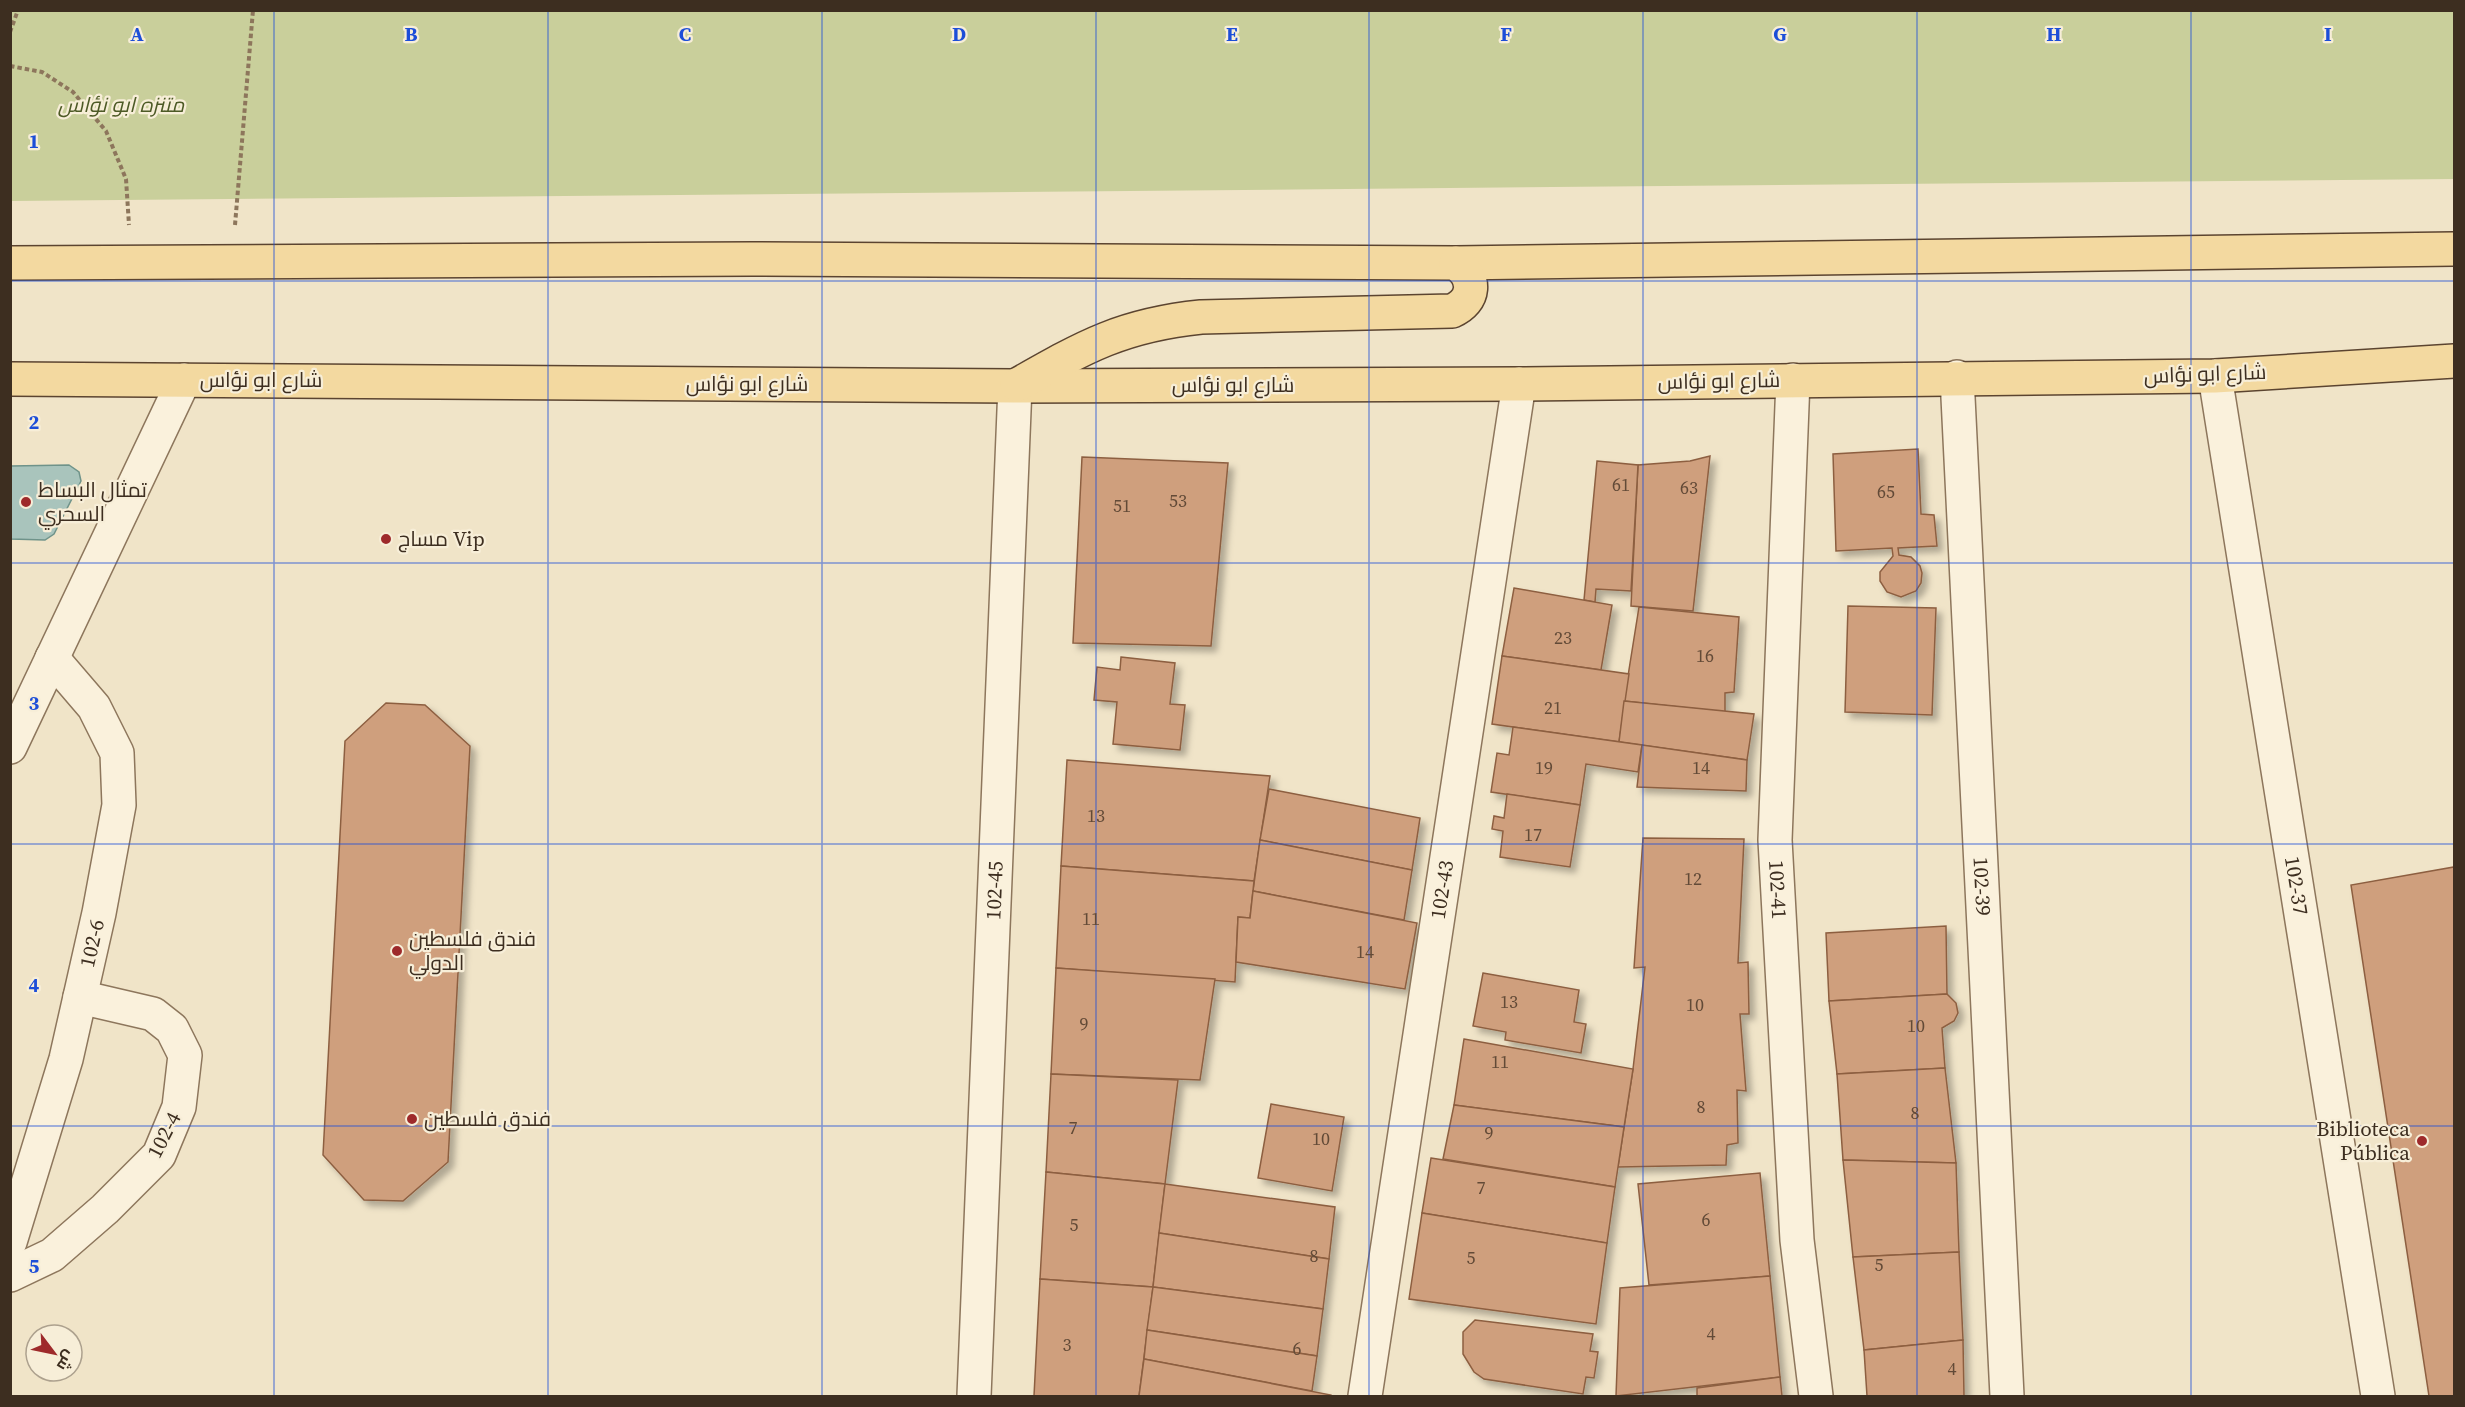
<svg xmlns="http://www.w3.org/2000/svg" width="2465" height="1407" viewBox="0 0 2465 1407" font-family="'Source Serif 4',Cairo,serif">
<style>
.green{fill:#c9cf9b}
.water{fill:#a9c4bc;stroke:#6f938a;stroke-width:1.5}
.building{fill:#cf9f7d;stroke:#8d5f41;stroke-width:1.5;filter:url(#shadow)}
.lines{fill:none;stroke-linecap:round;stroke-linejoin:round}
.minor-casing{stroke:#8d765c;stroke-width:36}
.major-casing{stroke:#5b4430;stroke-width:36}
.path{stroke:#8d765c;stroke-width:4;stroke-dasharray:4.5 3;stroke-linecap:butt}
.minor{stroke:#faf1dc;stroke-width:33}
.major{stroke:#f3d9a0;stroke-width:33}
.grid{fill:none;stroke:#1d4ed8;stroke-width:1.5;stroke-opacity:0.55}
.poi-dot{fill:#9e2a2b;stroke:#f7eed8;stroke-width:2}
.labels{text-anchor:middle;stroke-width:4.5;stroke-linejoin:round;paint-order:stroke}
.number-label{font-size:18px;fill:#624a37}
.park-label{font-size:21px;font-style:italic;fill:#4d5a26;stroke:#f7eed8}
.street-label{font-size:21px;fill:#3d2e20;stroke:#f7eed8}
.poi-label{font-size:21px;fill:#3d2e20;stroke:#f7eed8;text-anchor:start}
.grid-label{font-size:20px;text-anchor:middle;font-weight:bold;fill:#1d4ed8;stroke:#f7eed8;stroke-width:4.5;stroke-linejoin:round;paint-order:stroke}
</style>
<defs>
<filter id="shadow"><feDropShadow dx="5.5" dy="5.5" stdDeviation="3" flood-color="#0004"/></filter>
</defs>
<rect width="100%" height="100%" fill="#f0e4c8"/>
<path class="green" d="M 10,11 L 2454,11 L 2454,179 L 11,201 Z"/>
<path class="water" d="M 69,465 L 79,472 L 81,481 L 54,534 L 45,540 L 11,539 L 11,466 Z"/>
<g class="building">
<path d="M 1918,449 L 1921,514 L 1934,515 L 1937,546 L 1898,548 L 1899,555 L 1911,557 L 1920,566 L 1922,573 L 1921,583 L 1916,591 L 1901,597 L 1887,592 L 1880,581 L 1880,572 L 1893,556 L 1892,548 L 1836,551 L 1833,454 Z"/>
<path d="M 1710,456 L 1693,611 L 1631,606 L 1638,465 L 1690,461 Z"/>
<path d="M 1082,457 L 1228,463 L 1211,646 L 1073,643 Z"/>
<path d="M 1597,461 L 1638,465 L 1631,591 L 1596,589 L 1595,602 L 1584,600 Z"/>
<path d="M 1514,588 L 1612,605 L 1601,670 L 1502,656 Z"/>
<path d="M 1848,606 L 1936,608 L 1932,715 L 1845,712 Z"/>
<path d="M 1639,607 L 1739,617 L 1734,692 L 1725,693 L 1725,712 L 1624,701 Z"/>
<path d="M 1502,656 L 1629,674 L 1619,742 L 1492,724 Z"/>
<path d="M 1121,657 L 1175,663 L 1170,704 L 1185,705 L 1180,750 L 1113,744 L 1117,702 L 1094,700 L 1097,667 L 1120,670 Z"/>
<path d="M 1624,701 L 1754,714 L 1747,760 L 1619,742 Z"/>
<path d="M 386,703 L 425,705 L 470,746 L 448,1162 L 403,1201 L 364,1200 L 323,1155 L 345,741 Z"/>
<path d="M 1513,727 L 1642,745 L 1638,772 L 1586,764 L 1580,805 L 1491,792 L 1497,753 L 1509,755 Z"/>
<path d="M 1642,745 L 1747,760 L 1746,791 L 1637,787 Z"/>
<path d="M 1067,760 L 1270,776 L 1254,881 L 1061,866 Z"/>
<path d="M 1269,789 L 1420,818 L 1412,870 L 1260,840 Z"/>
<path d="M 1507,794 L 1580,805 L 1570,867 L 1500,857 L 1503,831 L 1492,829 L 1494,816 L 1504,818 Z"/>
<path d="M 1643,838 L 1744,839 L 1738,963 L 1748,962 L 1749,1014 L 1740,1014 L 1746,1091 L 1737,1090 L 1738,1143 L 1727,1145 L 1726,1165 L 1618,1167 L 1633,1069 L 1645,967 L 1634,968 Z"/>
<path d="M 1260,840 L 1412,870 L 1404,920 L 1253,891 Z"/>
<path d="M 1061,866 L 1254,881 L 1250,918 L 1238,917 L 1235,982 L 1056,968 Z"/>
<path d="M 2454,867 L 2454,1396 L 2429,1396 L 2351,885 Z"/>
<path d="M 1253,891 L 1417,923 L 1405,989 L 1236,962 L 1238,917 L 1250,918 Z"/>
<path d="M 1946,926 L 1947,994 L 1829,1001 L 1826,933 Z"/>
<path d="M 1056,968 L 1215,979 L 1200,1080 L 1051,1074 Z"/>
<path d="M 1483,973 L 1579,990 L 1574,1022 L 1586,1024 L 1581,1053 L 1505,1040 L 1506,1032 L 1473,1026 Z"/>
<path d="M 1947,994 L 1956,1003 L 1958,1013 L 1954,1021 L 1942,1028 L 1945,1068 L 1837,1074 L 1829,1001 Z"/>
<path d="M 1464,1039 L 1633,1069 L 1624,1127 L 1454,1105 Z"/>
<path d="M 1945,1068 L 1956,1163 L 1843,1160 L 1837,1074 Z"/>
<path d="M 1051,1074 L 1178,1080 L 1165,1184 L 1046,1172 Z"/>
<path d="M 1271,1104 L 1344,1117 L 1332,1191 L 1258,1178 Z"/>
<path d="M 1454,1105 L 1624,1127 L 1615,1187 L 1443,1159 Z"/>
<path d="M 1431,1158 L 1615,1187 L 1607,1243 L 1422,1213 Z"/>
<path d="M 1843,1160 L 1956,1163 L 1959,1252 L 1853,1257 Z"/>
<path d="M 1046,1172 L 1165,1184 L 1153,1287 L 1040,1279 Z"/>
<path d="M 1760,1173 L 1770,1276 L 1649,1285 L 1638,1184 Z"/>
<path d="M 1165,1184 L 1335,1207 L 1329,1259 L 1159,1233 Z"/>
<path d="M 1422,1213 L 1607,1243 L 1596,1324 L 1409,1299 Z"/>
<path d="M 1159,1233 L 1329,1259 L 1323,1309 L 1153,1287 Z"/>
<path d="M 1959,1252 L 1963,1340 L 1864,1350 L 1853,1257 Z"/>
<path d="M 1770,1276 L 1780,1377 L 1616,1396 L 1620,1288 Z"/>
<path d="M 1040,1279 L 1153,1287 L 1139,1396 L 1034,1396 Z"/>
<path d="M 1153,1287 L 1323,1309 L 1317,1356 L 1147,1330 Z"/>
<path d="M 1475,1320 L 1593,1334 L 1590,1351 L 1598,1352 L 1594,1378 L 1586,1377 L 1583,1394 L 1484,1379 L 1474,1372 L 1463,1354 L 1463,1332 Z"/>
<path d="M 1147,1330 L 1317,1356 L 1312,1391 L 1144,1359 Z"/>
<path d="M 1963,1340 L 1964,1396 L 1867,1396 L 1864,1350 Z"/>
<path d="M 1144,1359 L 1331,1395 L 1331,1396 L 1139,1396 Z"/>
<path d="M 1780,1377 L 1782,1396 L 1697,1396 L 1697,1388 Z"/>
</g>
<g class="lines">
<g class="minor-casing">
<g id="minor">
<path id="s1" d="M 2215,376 L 2378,1396"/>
<path id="s2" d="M 1957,377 L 2007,1396"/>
<path id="s3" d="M 1793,380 L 1775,840 L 1797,1240 L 1816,1396"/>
<path d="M 10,747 L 184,380"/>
<path id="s4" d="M 10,1242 L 66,1059 L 99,913 L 119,805 L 117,753 L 94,707 L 52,658"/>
<path d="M 10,1275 L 52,1255 L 105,1209 L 159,1155 L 179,1107 L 185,1055 L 172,1029 L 153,1014 L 80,997"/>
<path id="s5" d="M 974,1396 L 1015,386"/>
<path id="s6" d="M 1365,1396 L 1519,384"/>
</g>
</g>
<g class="major-casing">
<g id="major">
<path d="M 10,263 L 751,259 L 1456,263 L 2454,249"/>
<path d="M 10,379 L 1015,386 L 1519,384 L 2215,376 L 2454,361"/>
<path d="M 1017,385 C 1084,347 1122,325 1201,317 L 1452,311 C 1475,301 1477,278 1456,263"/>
</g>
</g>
<g class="path">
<path d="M 10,32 L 18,10"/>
<path d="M 10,66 L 42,72 L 73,92 L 106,131 L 126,179 L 129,225"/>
<path d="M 235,225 L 253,10"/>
</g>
<use href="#minor" class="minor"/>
<use href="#major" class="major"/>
</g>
<path class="grid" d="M 274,10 L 274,1396M 548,10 L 548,1396M 822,10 L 822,1396M 1096,10 L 1096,1396M 1369,10 L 1369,1396M 1643,10 L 1643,1396M 1917,10 L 1917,1396M 2191,10 L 2191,1396M 10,281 L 2454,281M 10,563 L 2454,563M 10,844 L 2454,844M 10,1126 L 2454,1126"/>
<g class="poi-dot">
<circle cx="26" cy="502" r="6"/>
<circle cx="386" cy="539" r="6"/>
<circle cx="397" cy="951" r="6"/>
<circle cx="412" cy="1119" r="6"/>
<circle cx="2422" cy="1141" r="6"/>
</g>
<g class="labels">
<g class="number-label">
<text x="1621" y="491">61</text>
<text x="1689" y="494">63</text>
<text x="1886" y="498">65</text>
<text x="1178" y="507">53</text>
<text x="1122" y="512">51</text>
<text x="1563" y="644">23</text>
<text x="1705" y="662">16</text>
<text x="1553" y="714">21</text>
<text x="1544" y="774">19</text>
<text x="1701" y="774">14</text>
<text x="1096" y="822">13</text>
<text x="1533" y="841">17</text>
<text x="1693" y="885">12</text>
<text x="1091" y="925">11</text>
<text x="1365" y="958">14</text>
<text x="1509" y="1008">13</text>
<text x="1695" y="1011">10</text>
<text x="1084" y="1030">9</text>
<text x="1916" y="1032">10</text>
<text x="1500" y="1068">11</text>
<text x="1701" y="1113">8</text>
<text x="1915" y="1119">8</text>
<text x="1073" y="1134">7</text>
<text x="1489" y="1139">9</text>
<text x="1321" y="1145">10</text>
<text x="1481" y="1194">7</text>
<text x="1706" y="1226">6</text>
<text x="1074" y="1231">5</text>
<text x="1314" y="1262">8</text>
<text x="1471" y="1264">5</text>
<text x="1879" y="1271">5</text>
<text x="1711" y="1340">4</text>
<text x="1067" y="1351">3</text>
<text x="1297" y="1355">6</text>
<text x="1952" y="1375">4</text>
</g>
<g class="park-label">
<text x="121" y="112">متنزه ابو نؤاس</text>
</g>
<g class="street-label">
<text transform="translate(2205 374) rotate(-2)" y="7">شارع ابو نؤاس</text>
<text x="261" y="387">شارع ابو نؤاس</text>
<text transform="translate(1719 381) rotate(-1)" y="7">شارع ابو نؤاس</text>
<text x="747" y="391">شارع ابو نؤاس</text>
<text x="1233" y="392">شارع ابو نؤاس</text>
<text dy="7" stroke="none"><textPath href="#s1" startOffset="516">102-37</textPath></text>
<text dy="7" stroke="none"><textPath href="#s2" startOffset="510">102-39</textPath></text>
<text dy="7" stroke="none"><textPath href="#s3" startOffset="510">102-41</textPath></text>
<text dy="7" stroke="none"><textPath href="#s6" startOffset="512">102-43</textPath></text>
<text dy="7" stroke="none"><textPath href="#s5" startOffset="506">102-45</textPath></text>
<text dy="7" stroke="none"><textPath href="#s4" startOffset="310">102-6</textPath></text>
<text transform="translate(164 1135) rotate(-63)" y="7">102-4</text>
</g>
<g class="poi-label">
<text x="38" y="497">تمثال البساط<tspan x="38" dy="24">السحري</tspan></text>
<text x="398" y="546">مساج Vip</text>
<text x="409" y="946">فندق فلسطين<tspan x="409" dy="24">الدولي</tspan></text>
<text x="424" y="1126">فندق فلسطين</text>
<text x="2410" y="1136" text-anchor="end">Biblioteca<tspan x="2410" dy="24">Pública</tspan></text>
</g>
</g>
<g class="grid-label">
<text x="137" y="41">A</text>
<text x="411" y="41">B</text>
<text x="685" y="41">C</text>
<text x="959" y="41">D</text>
<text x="1232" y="41">E</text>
<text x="1506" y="41">F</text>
<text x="1780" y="41">G</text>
<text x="2054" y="41">H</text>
<text x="2328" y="41">I</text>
<text x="34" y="148">1</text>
<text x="34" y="429">2</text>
<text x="34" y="710">3</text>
<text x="34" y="992">4</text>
<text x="34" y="1273">5</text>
</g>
<rect width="2465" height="1407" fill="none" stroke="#3d2e20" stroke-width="24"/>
<g transform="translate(54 1353) rotate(122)"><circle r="28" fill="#f7eed8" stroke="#ada18e" stroke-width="1.5"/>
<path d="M0-4.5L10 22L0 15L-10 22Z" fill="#9e2a2b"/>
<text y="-9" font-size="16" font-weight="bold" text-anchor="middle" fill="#3d2e20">ش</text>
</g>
</svg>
